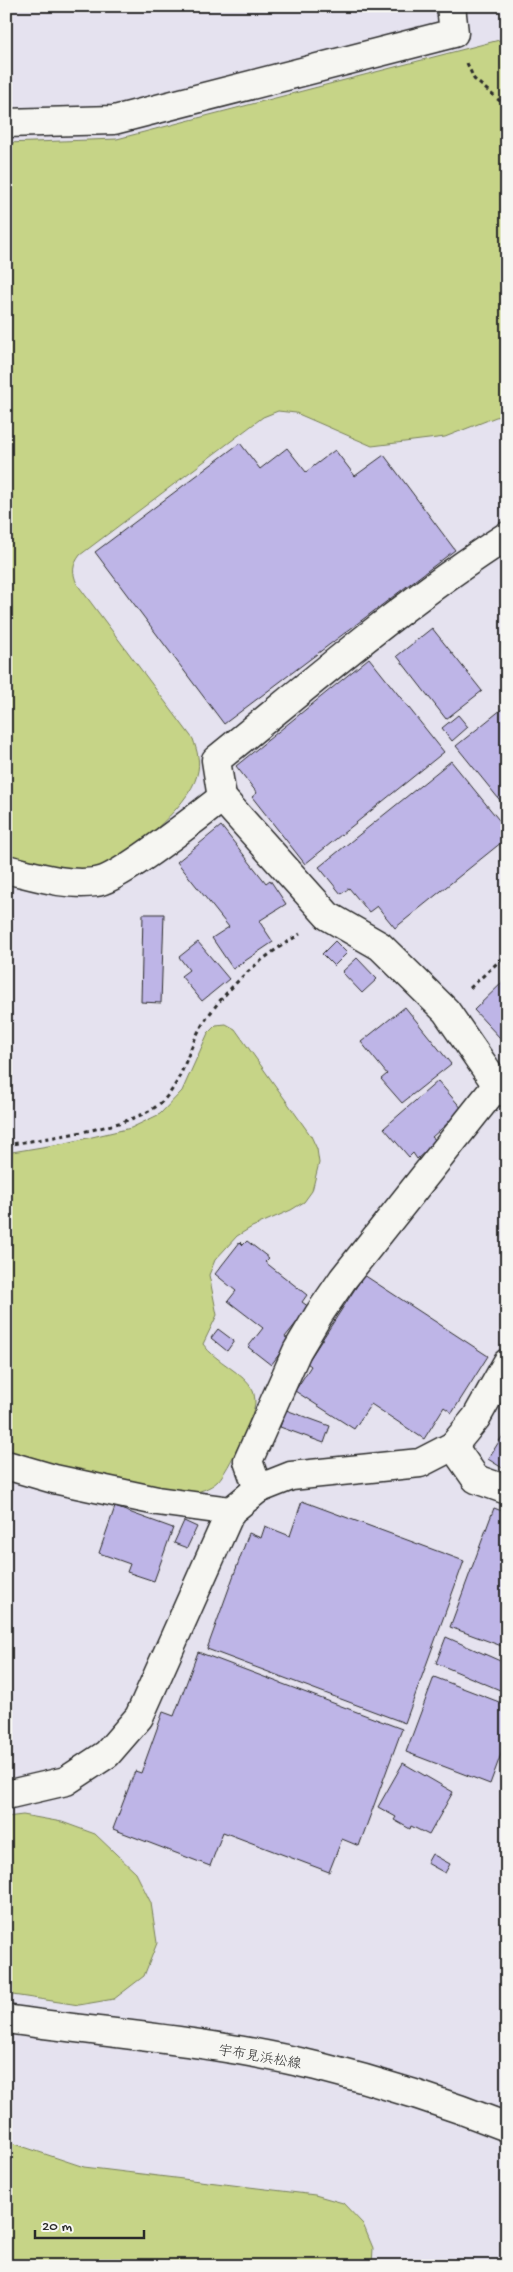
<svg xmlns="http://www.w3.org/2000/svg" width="513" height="2272" viewBox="0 0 513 2272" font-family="'Gochi Hand','Klee One',sans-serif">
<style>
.green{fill:#c6d487;stroke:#788059}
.building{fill:#beb5e7;stroke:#2b2b2b}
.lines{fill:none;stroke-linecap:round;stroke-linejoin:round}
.minor-casing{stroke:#2b2b2b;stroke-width:31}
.secondary-casing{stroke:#2b2b2b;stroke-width:31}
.path{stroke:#2b2b2b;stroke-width:3;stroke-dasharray:4 4;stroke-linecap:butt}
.minor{stroke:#f6f6f2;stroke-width:28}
.secondary{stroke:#f6f6f2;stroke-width:28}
.labels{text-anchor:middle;stroke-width:4;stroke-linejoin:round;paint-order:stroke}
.street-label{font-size:14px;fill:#2b2b2b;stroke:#f6f6f2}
</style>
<rect width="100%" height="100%" fill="#e5e2ef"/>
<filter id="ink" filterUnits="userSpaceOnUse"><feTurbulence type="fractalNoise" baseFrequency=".02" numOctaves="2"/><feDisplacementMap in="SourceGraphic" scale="10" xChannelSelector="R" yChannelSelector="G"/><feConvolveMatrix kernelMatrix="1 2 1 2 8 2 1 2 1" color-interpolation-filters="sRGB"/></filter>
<g filter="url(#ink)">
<g class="green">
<path d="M 507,38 L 507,415 L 496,417 L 445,437 L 372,446 L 296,413 L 278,411 L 263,417 L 80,555 C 72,566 72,572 77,584 L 193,739 C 197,751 201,762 197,775 C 189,807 126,859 96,868 C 72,876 30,860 6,855 L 6,143 L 117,139 Z"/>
<path d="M 226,1024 L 235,1029 L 311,1136 L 317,1149 L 319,1163 L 312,1191 L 304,1202 L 291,1210 L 252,1227 L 237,1236 L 215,1260 L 209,1275 L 217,1315 L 203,1344 C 215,1362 244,1372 253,1391 C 254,1393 255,1399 255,1402 C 255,1415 228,1471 218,1481 C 210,1489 198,1492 187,1494 L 57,1468 L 6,1453 L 6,1153 L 66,1143 L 131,1128 L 160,1114 L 182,1091 L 208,1033 L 216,1025 Z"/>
<path d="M 23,1815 L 62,1822 L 95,1834 L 136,1873 L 151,1903 L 157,1943 L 144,1976 L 114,1999 L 79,2005 L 6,1994 L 6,1817 Z"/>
<path d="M 6,2141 L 84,2167 L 315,2195 L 343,2203 L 363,2224 L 373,2248 L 372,2266 L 6,2266 Z"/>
</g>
<g class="building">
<path d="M 240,443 L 260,469 L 287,448 L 306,472 L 335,450 L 355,476 L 384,455 L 455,550 L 224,724 L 95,552 Z"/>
<path d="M 432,628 L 482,691 L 446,719 L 397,656 Z"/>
<path d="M 369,658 L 444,752 L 305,864 L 252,797 L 257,793 L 236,766 Z"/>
<path d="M 507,705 L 507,809 L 456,746 Z"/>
<path d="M 458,715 L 468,727 L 452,741 L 442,728 Z"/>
<path d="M 451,761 L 507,830 L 507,838 L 395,928 L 377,906 L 369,912 L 349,888 L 341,894 L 319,867 Z"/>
<path d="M 221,826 L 266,883 L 270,880 L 286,904 L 259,921 L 273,942 L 233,969 L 212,938 L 229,927 L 177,862 Z"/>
<path d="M 143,914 L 164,914 L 161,1003 L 141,1002 Z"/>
<path d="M 335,941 L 347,953 L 334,966 L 322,954 Z"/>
<path d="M 198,942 L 229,979 L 202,1001 L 181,976 L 189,970 L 179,957 Z"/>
<path d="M 357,958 L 377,979 L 362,993 L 342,972 Z"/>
<path d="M 507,978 L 507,1034 L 501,1039 L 474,1010 Z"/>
<path d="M 405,1007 L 451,1064 L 402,1103 L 381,1079 L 387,1074 L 361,1042 Z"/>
<path d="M 438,1081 L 463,1110 L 432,1137 L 437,1141 L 417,1159 L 413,1153 L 409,1157 L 384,1128 Z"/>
<path d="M 247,1241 L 269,1258 L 265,1262 L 307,1295 L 302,1302 L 309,1307 L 285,1337 L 290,1340 L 271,1365 L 248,1347 L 263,1328 L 228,1301 L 236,1291 L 215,1274 L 240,1242 L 243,1245 Z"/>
<path d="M 364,1275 L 488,1356 L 452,1413 L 444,1407 L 424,1439 L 371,1404 L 354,1429 L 295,1391 L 311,1366 L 307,1363 Z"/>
<path d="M 218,1329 L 234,1341 L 227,1351 L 211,1338 Z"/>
<path d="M 286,1410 L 330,1426 L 324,1443 L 280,1427 Z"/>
<path d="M 507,1429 L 507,1471 L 488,1459 Z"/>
<path d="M 302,1501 L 464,1561 L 405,1723 L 207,1649 L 249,1533 L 261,1538 L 265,1526 L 290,1536 Z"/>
<path d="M 115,1507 L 173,1528 L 154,1581 L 127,1572 L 130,1564 L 99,1553 Z"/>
<path d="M 494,1508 L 507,1513 L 507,1648 L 450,1627 Z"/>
<path d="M 184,1521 L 197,1527 L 187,1548 L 174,1543 Z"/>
<path d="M 446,1637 L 507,1664 L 507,1693 L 436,1663 Z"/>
<path d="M 198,1652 L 402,1729 L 359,1846 L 342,1839 L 329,1872 L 223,1832 L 210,1866 L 113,1829 L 135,1771 L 141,1773 L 163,1712 L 174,1716 Z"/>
<path d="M 434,1677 L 507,1705 L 507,1738 L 490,1784 L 406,1752 Z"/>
<path d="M 403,1763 L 453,1792 L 429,1835 L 411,1826 L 410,1829 L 394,1820 L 396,1817 L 378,1807 Z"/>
<path d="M 432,1854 L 450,1864 L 445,1873 L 427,1863 Z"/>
</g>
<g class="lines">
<g class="minor-casing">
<g id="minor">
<path d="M 6,123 L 114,120 L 454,33 L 451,6"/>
<path d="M 222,798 L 216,760 C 311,683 404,602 507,536"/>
<path d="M 6,869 C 36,876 65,886 96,882 C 119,880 199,815 222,798 L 328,916 L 380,946 L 446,1011 L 497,1085 L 507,1093"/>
<path d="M 453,1446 L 476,1479 L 507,1490"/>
<path d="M 6,1465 L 54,1479 L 157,1501 L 231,1511"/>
<path d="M 258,1489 L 248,1461 L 297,1351 L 319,1314 L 343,1279 L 497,1085"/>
<path d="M 6,1795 L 66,1781 L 107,1754 L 139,1717 L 231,1511 L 258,1489 L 291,1476 L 420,1463 L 453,1446 L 476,1418 L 507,1363"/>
</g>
</g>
<g class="secondary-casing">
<path id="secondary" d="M 6,2019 C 109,2034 215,2041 316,2066 C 381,2082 444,2102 507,2127"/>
</g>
<g class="path">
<path d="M 467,63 L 474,79 L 507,107"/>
<path d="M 470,988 L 507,954"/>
<path d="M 6,1145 C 46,1138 122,1129 154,1108 C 182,1089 185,1055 201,1027 C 226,987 260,958 300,934"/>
</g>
<use href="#minor" class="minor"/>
<use href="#secondary" class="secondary"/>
</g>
</g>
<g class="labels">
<g class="street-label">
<text transform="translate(260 2056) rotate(10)" y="5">宇布見浜松線</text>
</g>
</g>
<rect width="513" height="2272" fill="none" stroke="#f6f6f2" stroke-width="25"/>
<rect x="12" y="12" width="488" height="2247" fill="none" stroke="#2b2b2b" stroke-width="2" filter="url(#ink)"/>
<path d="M35 2230v8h109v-8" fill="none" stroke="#2b2b2b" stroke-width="2.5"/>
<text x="42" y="2230" font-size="15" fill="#2b2b2b" stroke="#f6f6f2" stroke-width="4" paint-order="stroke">20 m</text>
</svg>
